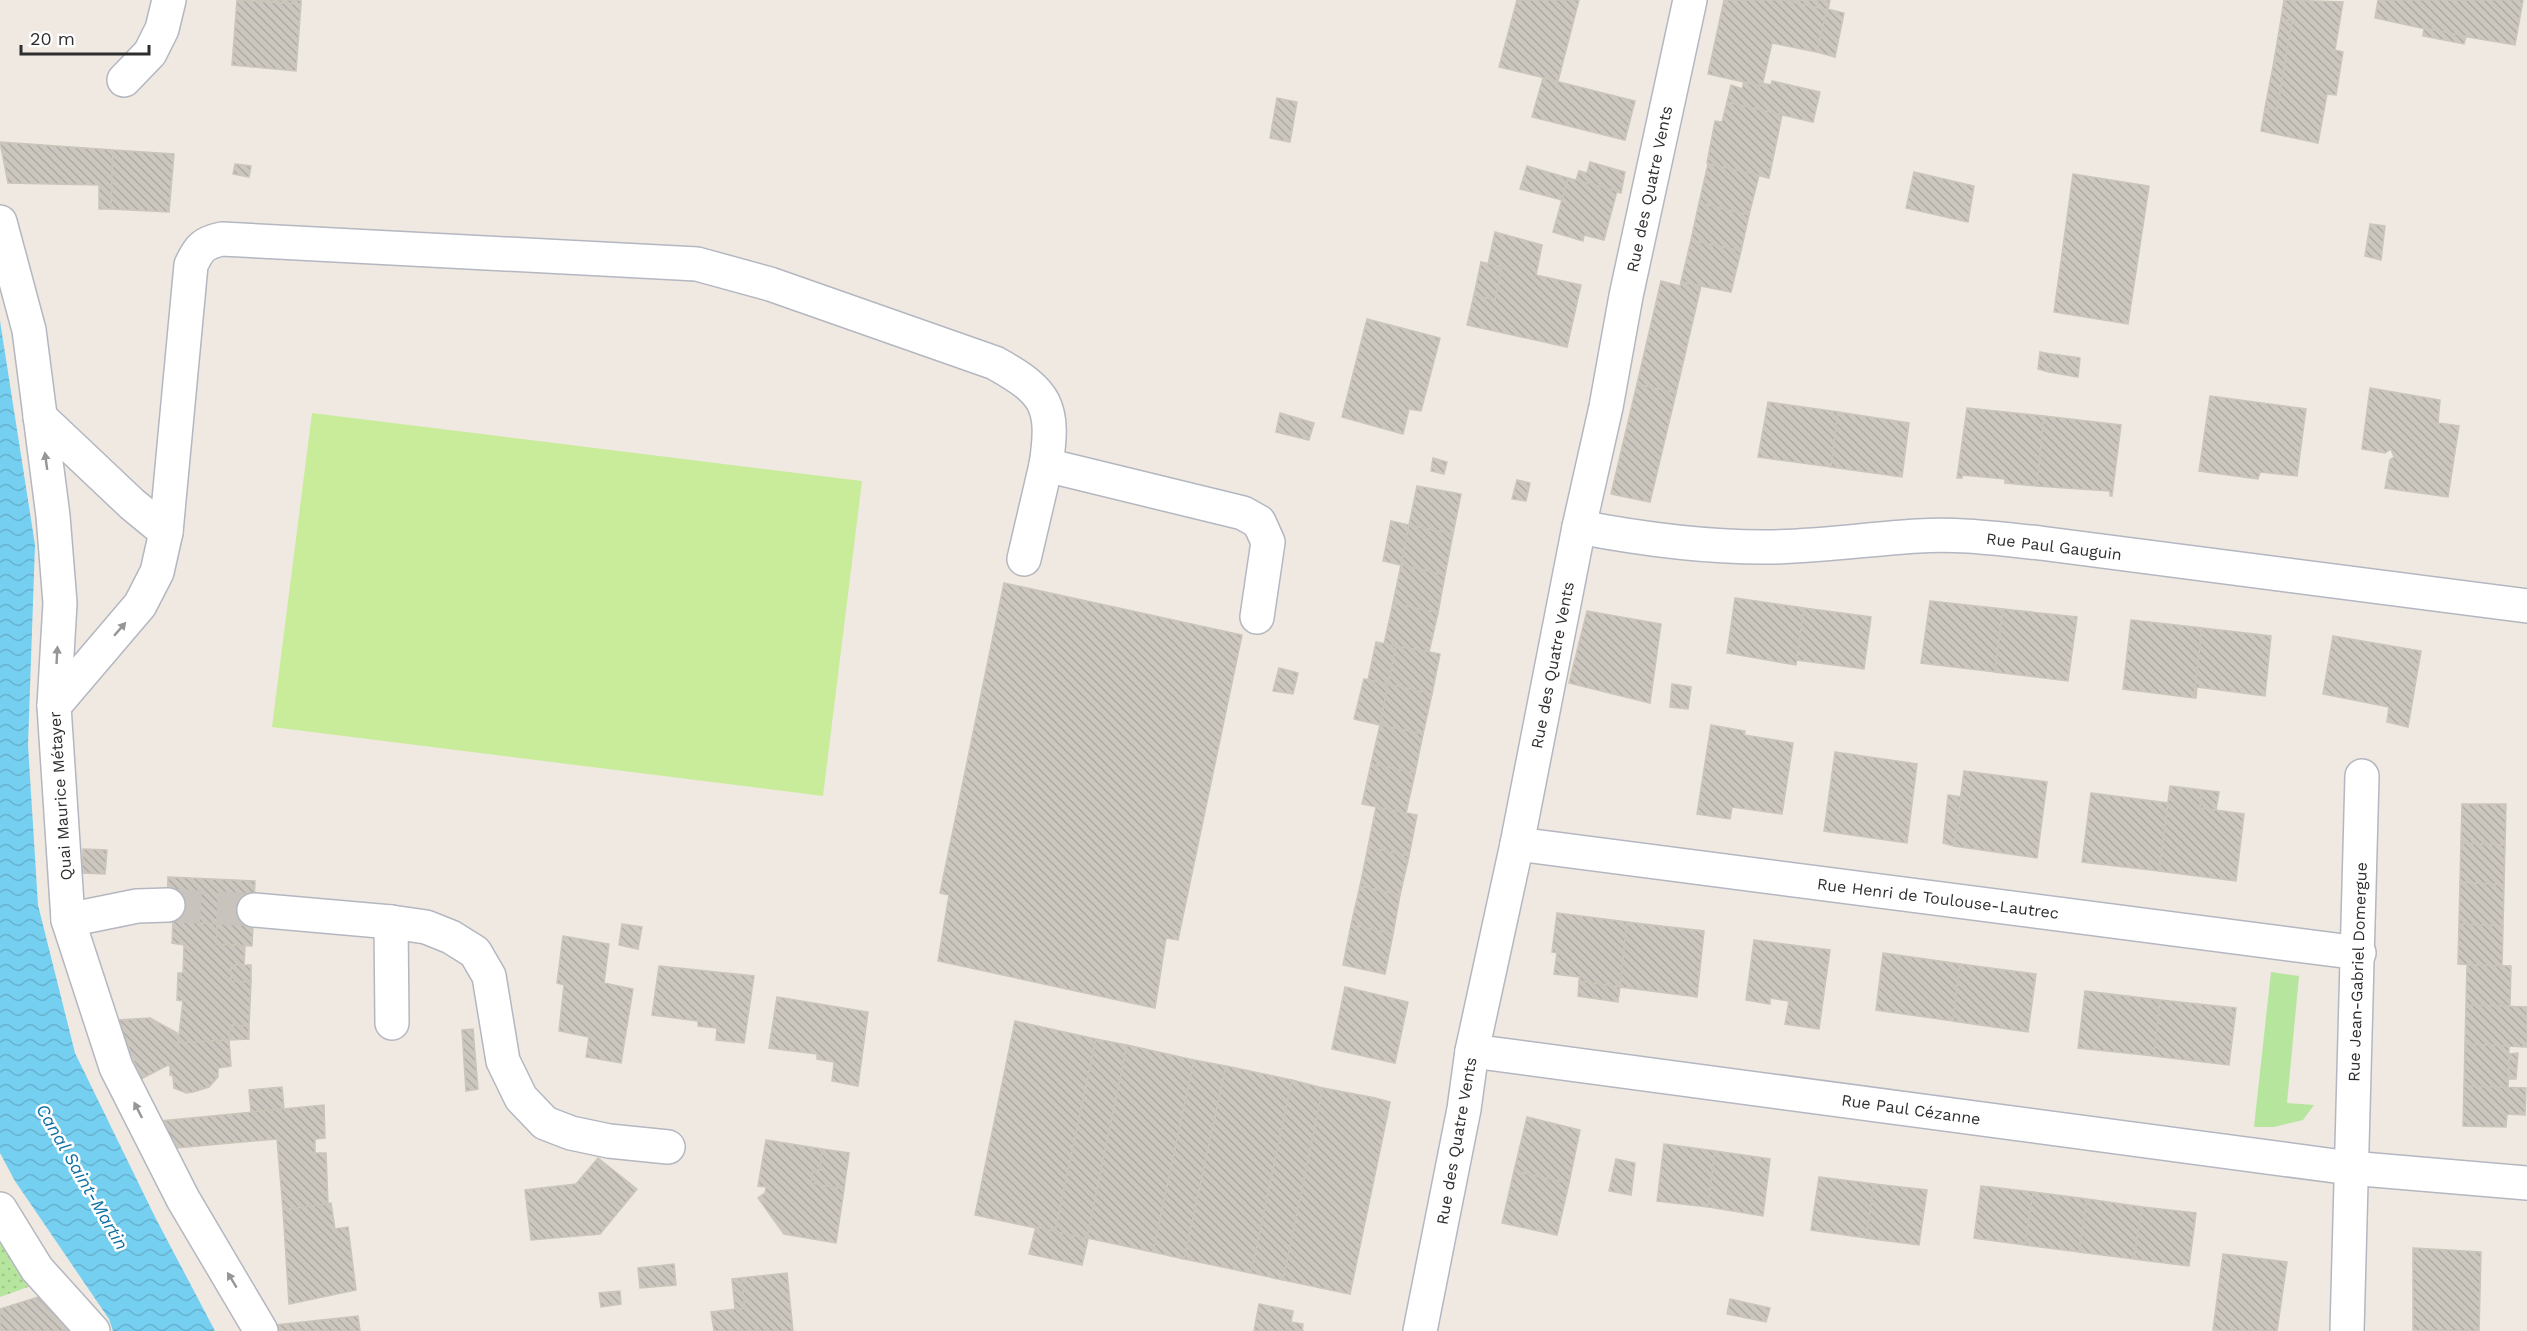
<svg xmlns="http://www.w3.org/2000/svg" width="2527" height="1331" viewBox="0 0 2527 1331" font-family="'Work Sans',sans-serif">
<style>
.grass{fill:#b6e59e}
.park{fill:url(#park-dots)}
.pitch{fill:#c9ec9a}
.water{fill:url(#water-waves)}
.building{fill:url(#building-back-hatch);stroke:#cbc5ba;stroke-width:1.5}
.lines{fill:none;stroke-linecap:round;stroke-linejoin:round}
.minor-tunnel{stroke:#c8c4bd;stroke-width:33;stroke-dasharray:33 16;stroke-linecap:butt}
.minor-casing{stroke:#b4b7c1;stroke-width:36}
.minor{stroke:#fff;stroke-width:33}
.oneway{fill:#969696}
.labels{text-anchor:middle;stroke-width:5;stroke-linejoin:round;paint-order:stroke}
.street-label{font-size:16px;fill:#2e2e2e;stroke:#fff}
.water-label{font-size:18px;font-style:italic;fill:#0d6fa3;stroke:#fff}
</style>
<defs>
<pattern id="park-dots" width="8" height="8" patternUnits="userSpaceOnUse" patternTransform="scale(1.5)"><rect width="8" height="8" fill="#b6e59e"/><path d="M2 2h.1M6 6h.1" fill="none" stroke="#9dc588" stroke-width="1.8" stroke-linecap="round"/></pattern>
<pattern id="water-waves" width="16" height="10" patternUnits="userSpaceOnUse" patternTransform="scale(1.5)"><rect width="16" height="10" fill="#75cff0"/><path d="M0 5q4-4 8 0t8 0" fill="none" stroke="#66b2ce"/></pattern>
<pattern id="building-back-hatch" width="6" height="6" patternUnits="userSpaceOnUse" patternTransform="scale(1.5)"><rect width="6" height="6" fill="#cbc7bf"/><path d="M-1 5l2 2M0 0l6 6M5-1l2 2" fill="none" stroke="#afaba4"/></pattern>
</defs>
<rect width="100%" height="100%" fill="#efe9e1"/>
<path class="grass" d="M 2271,972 L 2299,976 L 2287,1103 L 2314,1105 L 2303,1120 L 2274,1127 L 2254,1127 Z"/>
<path class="park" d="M 0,1235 L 28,1287 L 0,1297 Z"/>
<path class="pitch" d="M 312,413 L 862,481 L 823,796 L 272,727 Z"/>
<path class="water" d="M 0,321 L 35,545 L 28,745 L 38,905 L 75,1053 L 155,1217 L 215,1331 L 113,1331 L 109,1319 L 15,1181 L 0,1153 Z"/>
<g class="building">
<path d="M 237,0 L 301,4 L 296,71 L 232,65 Z"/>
<path d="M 241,0 L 301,0 L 301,4 Z"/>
<path d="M 1517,0 L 1579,0 L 1558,81 L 1499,67 Z"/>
<path d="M 1724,0 L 1783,0 L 1827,9 L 1817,52 L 1772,43 L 1762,86 L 1708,74 Z"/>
<path d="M 1783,0 L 1830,0 L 1828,10 Z"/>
<path d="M 2284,0 L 2343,2 L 2335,50 L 2343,52 L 2336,95 L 2327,94 L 2318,143 L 2261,131 L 2265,108 L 2277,109 L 2285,63 L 2292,21 L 2281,19 Z"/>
<path d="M 2378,0 L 2523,0 L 2515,45 L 2444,33 L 2375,18 Z"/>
<path d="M 1827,9 L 1844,13 L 1835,57 L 1817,52 Z"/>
<path d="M 2281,19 L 2292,21 L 2285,63 L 2274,61 Z"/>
<path d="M 2424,28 L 2466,36 L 2464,44 L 2423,36 Z"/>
<path d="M 2274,61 L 2285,63 L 2277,109 L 2265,108 Z"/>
<path d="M 1543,78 L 1635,101 L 1625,140 L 1532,117 Z"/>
<path d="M 1772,81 L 1820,92 L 1813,122 L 1727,102 L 1731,85 L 1742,89 L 1744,82 L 1762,86 L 1762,83 L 1771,85 Z"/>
<path d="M 1277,98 L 1297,102 L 1290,142 L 1270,138 Z"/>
<path d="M 1727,102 L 1782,115 L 1769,178 L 1707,163 L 1715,121 L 1722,122 Z"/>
<path d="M 0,142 L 113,150 L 111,209 L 99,209 L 99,185 L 8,183 Z"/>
<path d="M 113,150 L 174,154 L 169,212 L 111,209 Z"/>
<path d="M 1590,162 L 1625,172 L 1621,193 L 1576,180 L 1579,171 L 1587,173 Z"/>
<path d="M 235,164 L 251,166 L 249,177 L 233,174 Z"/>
<path d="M 1708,164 L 1759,175 L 1749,215 L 1699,203 Z"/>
<path d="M 1527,166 L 1568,178 L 1562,200 L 1520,189 Z"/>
<path d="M 1914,172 L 1974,186 L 1968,222 L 1906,208 Z"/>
<path d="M 2073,174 L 2149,186 L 2128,324 L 2054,312 Z"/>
<path d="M 1568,178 L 1617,191 L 1604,240 L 1584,235 L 1583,241 L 1553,232 Z"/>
<path d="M 1699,203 L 1749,215 L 1741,251 L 1691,240 Z"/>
<path d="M 2370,224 L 2385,226 L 2381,260 L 2365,256 Z"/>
<path d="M 1495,232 L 1542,245 L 1536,275 L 1581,285 L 1567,347 L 1467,325 L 1474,295 L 1495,300 L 1502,267 L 1488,264 Z"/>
<path d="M 1691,240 L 1741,251 L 1731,292 L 1681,282 Z"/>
<path d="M 1481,262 L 1502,267 L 1495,300 L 1474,295 Z"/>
<path d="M 1661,281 L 1680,286 L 1681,282 L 1701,286 L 1676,393 L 1637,384 Z"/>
<path d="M 1367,319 L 1440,338 L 1421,411 L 1409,409 L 1403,434 L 1342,417 Z"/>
<path d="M 2040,352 L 2051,354 L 2049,372 L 2038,369 Z"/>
<path d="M 2051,354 L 2080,358 L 2078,377 L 2049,372 Z"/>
<path d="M 1637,384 L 1676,393 L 1650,502 L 1611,494 Z"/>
<path d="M 2370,388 L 2440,400 L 2438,423 L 2459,426 L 2448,497 L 2385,488 L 2390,460 L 2394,457 L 2391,449 L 2385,453 L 2362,449 Z"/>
<path d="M 2210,396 L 2306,409 L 2297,476 L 2260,472 L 2258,479 L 2199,471 Z"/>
<path d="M 1768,402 L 1838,412 L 1831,467 L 1758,457 Z"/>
<path d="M 1967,408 L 2044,416 L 2037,486 L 2005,483 L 2005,479 L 1962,475 L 1962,478 L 1957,478 Z"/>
<path d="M 1838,412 L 1909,423 L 1902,477 L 1831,467 Z"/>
<path d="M 1280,413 L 1314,423 L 1309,440 L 1276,432 Z"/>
<path d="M 2044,416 L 2121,425 L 2112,496 L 2110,496 L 2110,491 L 2037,486 Z"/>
<path d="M 1433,458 L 1447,462 L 1444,474 L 1431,471 Z"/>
<path d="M 1517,480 L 1530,483 L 1526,501 L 1512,499 Z"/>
<path d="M 1417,486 L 1461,494 L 1453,534 L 1409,525 Z"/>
<path d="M 1391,521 L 1409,525 L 1401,565 L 1383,561 Z"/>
<path d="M 1409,525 L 1453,534 L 1445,575 L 1401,565 Z"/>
<path d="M 1401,565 L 1445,575 L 1438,613 L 1393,603 Z"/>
<path d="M 1004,583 L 1242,635 L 1178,940 L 1166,938 L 1155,1008 L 938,961 L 949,895 L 940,893 Z"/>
<path d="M 1735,598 L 1804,608 L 1796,665 L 1727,653 Z"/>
<path d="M 1930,601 L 2003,609 L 1995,672 L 1921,663 Z"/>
<path d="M 1393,603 L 1438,613 L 1429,652 L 1384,644 Z"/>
<path d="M 1804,608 L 1871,617 L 1864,669 L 1797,660 Z"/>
<path d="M 2003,609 L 2077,617 L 2068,681 L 1995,672 Z"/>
<path d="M 1587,611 L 1661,624 L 1650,703 L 1569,683 Z"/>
<path d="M 2131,620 L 2202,628 L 2194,698 L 2123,689 Z"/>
<path d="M 2202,628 L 2271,636 L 2265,696 L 2197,687 L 2196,698 L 2194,698 Z"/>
<path d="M 2333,636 L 2421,651 L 2408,727 L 2387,722 L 2389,707 L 2323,694 Z"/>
<path d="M 1376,642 L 1396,646 L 1388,684 L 1368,680 Z"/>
<path d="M 1396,646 L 1440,654 L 1432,694 L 1388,684 Z"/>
<path d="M 1279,668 L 1298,673 L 1293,694 L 1273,691 Z"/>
<path d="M 1364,679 L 1388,684 L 1380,725 L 1354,719 Z"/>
<path d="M 1388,684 L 1432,694 L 1423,734 L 1380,725 Z"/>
<path d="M 1672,684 L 1691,687 L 1688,709 L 1670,707 Z"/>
<path d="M 1380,725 L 1423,734 L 1415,773 L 1371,764 Z"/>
<path d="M 1711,725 L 1745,731 L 1744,735 L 1793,743 L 1782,814 L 1732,807 L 1730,819 L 1697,814 Z"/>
<path d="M 1835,752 L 1917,764 L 1907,843 L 1824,831 Z"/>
<path d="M 1371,764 L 1415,773 L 1406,813 L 1362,804 Z"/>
<path d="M 1964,771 L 2047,782 L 2037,858 L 1954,846 Z"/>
<path d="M 2170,786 L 2202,790 L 2200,808 L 2244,814 L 2236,881 L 2159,871 Z"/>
<path d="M 2202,790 L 2219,792 L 2216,810 L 2200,808 Z"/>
<path d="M 2091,793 L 2168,803 L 2159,871 L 2082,862 Z"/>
<path d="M 1948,795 L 1961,797 L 1954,846 L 1943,843 Z"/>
<path d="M 2462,804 L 2506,804 L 2505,845 L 2461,843 Z"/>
<path d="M 1376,807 L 1417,815 L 1409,856 L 1368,847 Z"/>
<path d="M 2461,843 L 2505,845 L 2504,885 L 2460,882 Z"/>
<path d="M 1368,847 L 1409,856 L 1400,895 L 1360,886 Z"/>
<path d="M 83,849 L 107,850 L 105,874 L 82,873 Z"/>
<path d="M 168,877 L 255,881 L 252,946 L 216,944 L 217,924 L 167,921 Z"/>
<path d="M 2460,882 L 2504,885 L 2503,926 L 2459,924 Z"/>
<path d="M 1360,886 L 1400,895 L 1393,934 L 1351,925 Z"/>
<path d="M 1557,913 L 1627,922 L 1620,987 L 1579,981 L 1580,977 L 1554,974 L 1557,953 L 1552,952 Z"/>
<path d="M 173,921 L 217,924 L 216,944 L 245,946 L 244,965 L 231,965 L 231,981 L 251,982 L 249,1026 L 230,1025 L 229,1040 L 178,1043 L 183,1001 L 177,1000 L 178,973 L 183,973 L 184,945 L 172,943 Z"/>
<path d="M 1627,922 L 1704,931 L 1697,997 L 1620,987 Z"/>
<path d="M 622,924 L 642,927 L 638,949 L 619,945 Z"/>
<path d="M 2459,924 L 2503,926 L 2502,966 L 2458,964 Z"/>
<path d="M 1351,925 L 1393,934 L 1385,974 L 1343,965 Z"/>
<path d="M 563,936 L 609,944 L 604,983 L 633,989 L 621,1063 L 586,1057 L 589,1037 L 559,1031 L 564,985 L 557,983 Z"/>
<path d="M 1754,940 L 1830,950 L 1819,1029 L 1785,1024 L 1789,1001 L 1770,998 L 1770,1004 L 1746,1000 Z"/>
<path d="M 1883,953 L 1960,964 L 1953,1021 L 1876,1010 Z"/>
<path d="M 1960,964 L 2036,974 L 2028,1032 L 1953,1021 Z"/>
<path d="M 231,965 L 251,965 L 251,982 L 231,981 Z"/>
<path d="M 2467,965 L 2511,966 L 2510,1006 L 2466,1005 Z"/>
<path d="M 659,966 L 754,976 L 744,1043 L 716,1040 L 717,1028 L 698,1026 L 698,1021 L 652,1015 Z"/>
<path d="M 1579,981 L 1620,987 L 1618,1002 L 1578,996 Z"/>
<path d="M 1345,987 L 1408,1002 L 1395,1063 L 1332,1049 Z"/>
<path d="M 2085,991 L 2160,1000 L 2154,1056 L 2078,1048 Z"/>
<path d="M 777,997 L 868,1012 L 858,1086 L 832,1081 L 834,1062 L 817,1059 L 817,1054 L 769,1048 Z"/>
<path d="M 2160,1000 L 2236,1008 L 2229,1065 L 2154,1056 Z"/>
<path d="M 2466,1005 L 2527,1007 L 2527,1047 L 2465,1044 Z"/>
<path d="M 150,1018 L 177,1033 L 178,1043 L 229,1040 L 231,1066 L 218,1068 L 218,1077 L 209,1087 L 193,1092 L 186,1093 L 174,1088 L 173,1076 L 170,1075 L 170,1066 L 168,1065 L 141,1079 L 118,1020 Z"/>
<path d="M 1015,1021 L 1096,1039 L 1055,1232 L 975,1215 Z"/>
<path d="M 230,1025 L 249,1026 L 249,1039 L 229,1040 Z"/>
<path d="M 473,1029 L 478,1089 L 466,1091 L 462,1030 Z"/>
<path d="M 1096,1039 L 1127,1045 L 1087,1238 L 1055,1232 Z"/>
<path d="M 2465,1044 L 2509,1046 L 2508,1088 L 2464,1086 Z"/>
<path d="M 1127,1045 L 1194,1060 L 1153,1252 L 1087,1238 Z"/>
<path d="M 2518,1053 L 2516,1079 L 2509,1079 L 2509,1054 Z"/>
<path d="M 1194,1060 L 1226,1066 L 1184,1259 L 1153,1252 Z"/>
<path d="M 1226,1066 L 1292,1080 L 1251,1273 L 1184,1259 Z"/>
<path d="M 1292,1080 L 1323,1088 L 1283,1280 L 1251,1273 Z"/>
<path d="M 2464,1086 L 2526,1088 L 2525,1115 L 2507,1114 L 2506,1127 L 2463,1126 Z"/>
<path d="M 282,1087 L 284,1109 L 251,1113 L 249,1090 Z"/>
<path d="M 1323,1088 L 1375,1098 L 1387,1117 L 1350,1294 L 1283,1280 Z"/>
<path d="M 1375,1098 L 1390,1102 L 1387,1117 Z"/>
<path d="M 324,1105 L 325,1138 L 315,1139 L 315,1153 L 326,1153 L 328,1204 L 283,1210 L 277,1139 L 176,1148 L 161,1121 Z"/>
<path d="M 1527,1117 L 1580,1130 L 1569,1183 L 1514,1171 Z"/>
<path d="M 766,1140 L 822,1149 L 820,1170 L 813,1170 L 811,1183 L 844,1189 L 836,1243 L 784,1234 L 758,1198 L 765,1193 L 766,1187 L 758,1186 Z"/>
<path d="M 1664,1144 L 1715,1151 L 1708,1207 L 1657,1201 Z"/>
<path d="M 822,1149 L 849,1153 L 844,1189 L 811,1183 L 813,1170 L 820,1170 Z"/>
<path d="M 1715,1151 L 1770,1159 L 1763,1216 L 1708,1207 Z"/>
<path d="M 598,1158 L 637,1189 L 600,1234 L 531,1240 L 525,1190 L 576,1184 Z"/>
<path d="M 1616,1159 L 1635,1163 L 1631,1195 L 1609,1191 Z"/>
<path d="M 1514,1171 L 1569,1183 L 1557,1235 L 1502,1223 Z"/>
<path d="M 1819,1177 L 1874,1184 L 1866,1238 L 1811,1230 Z"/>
<path d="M 1874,1184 L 1927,1190 L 1919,1245 L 1866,1238 Z"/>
<path d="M 1981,1186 L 2033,1192 L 2025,1245 L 1974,1238 Z"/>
<path d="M 2033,1192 L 2087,1199 L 2079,1252 L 2025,1245 Z"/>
<path d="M 2087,1199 L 2142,1207 L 2134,1259 L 2079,1252 Z"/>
<path d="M 331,1203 L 335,1229 L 348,1227 L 356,1290 L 289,1304 L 283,1210 Z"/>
<path d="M 2142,1207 L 2196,1213 L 2189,1266 L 2134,1259 Z"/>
<path d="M 1036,1227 L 1088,1239 L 1082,1265 L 1029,1254 Z"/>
<path d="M 2413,1248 L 2481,1252 L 2479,1331 L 2413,1330 Z"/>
<path d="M 2223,1254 L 2287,1262 L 2277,1331 L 2213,1330 Z"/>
<path d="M 674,1264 L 676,1285 L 640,1288 L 638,1268 Z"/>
<path d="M 787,1273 L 793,1331 L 714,1331 L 711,1312 L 745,1308 L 741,1278 Z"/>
<path d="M 741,1278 L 745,1308 L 735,1309 L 732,1279 Z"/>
<path d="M 620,1291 L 621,1304 L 601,1307 L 599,1293 Z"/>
<path d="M 38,1297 L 70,1331 L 0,1331 L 0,1309 Z"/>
<path d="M 1730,1299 L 1770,1308 L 1766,1322 L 1727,1314 Z"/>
<path d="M 1259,1304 L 1293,1311 L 1291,1322 L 1303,1324 L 1302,1331 L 1304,1331 L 1254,1331 Z"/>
<path d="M 358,1316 L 360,1331 L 279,1331 L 276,1325 Z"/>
</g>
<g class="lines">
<path class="minor-tunnel" d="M 168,905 L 254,910"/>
<g class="minor-casing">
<g id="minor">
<path d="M 124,80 L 150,53 L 162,29 L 169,0"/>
<path d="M 0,222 L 29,330 L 53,516 L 60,603 L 54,706 L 68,920 L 116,1067 L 183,1199 L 261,1331"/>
<path d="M 40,417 L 132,504 L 166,532 L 157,572 L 140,605 L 54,706"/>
<path d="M 1579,527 C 1642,539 1708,548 1773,547 C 1822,546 1869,539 1918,536 C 1959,533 2000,539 2040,543 L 2527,606"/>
<path d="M 166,532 L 191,265 C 199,248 203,243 222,239 L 697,264 L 770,284 L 995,363 C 1047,392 1055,406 1046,465 L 1243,513 L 1259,522 L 1268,542 L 1257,617"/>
<path d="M 1024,559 L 1046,465"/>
<path d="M 1517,844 L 2359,953"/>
<path d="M 254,910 L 391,922 L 426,927 L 451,937 L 475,952 L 489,976 L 503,1061 L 521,1098 L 545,1123 L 571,1133 L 609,1141 L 668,1147"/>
<path d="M 68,920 L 137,906 L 168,905"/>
<path d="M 391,922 L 392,1023"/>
<path d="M 1472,1051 L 2350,1168 L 2527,1183"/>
<path d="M 0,1209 L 37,1269 L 93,1331"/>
<path d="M 1420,1331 L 1464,1109 L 1472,1051 L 1517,844 L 1579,527 L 1606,407 L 1626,296 L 1690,0"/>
<path d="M 2347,1331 L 2362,776"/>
</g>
</g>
<use href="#minor" class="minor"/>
</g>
<defs><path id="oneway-solid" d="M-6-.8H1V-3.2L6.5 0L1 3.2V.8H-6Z" transform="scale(1.5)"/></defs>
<g class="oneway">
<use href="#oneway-solid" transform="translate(46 461) rotate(-98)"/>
<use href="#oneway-solid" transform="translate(120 629) rotate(-49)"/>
<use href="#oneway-solid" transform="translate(57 655) rotate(-87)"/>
<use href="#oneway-solid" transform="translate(138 1110) rotate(-117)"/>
<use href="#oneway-solid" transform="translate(232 1280) rotate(-121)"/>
</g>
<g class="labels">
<g class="street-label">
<text transform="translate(1649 189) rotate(-78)" y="6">Rue des Quatre Vents</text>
<text transform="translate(2054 546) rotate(7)" y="6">Rue Paul Gauguin</text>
<text transform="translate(1552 665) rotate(-79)" y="6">Rue des Quatre Vents</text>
<text transform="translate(60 796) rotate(-94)" y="6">Quai Maurice Métayer</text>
<text transform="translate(1938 898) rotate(7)" y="6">Rue Henri de Toulouse-Lautrec</text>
<text transform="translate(2357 972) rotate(-88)" y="6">Rue Jean-Gabriel Domergue</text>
<text transform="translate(1911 1109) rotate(8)" y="6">Rue Paul Cézanne</text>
<text transform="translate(1456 1141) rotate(-80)" y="6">Rue des Quatre Vents</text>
</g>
<g class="water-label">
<text transform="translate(82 1177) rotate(60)" y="6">Canal Saint-Martin</text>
</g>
</g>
<path d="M21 45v9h128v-9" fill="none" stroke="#2e2e2e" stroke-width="3"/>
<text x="30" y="45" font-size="18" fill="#2e2e2e" stroke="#ffffff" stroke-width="4.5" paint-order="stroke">20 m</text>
</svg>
